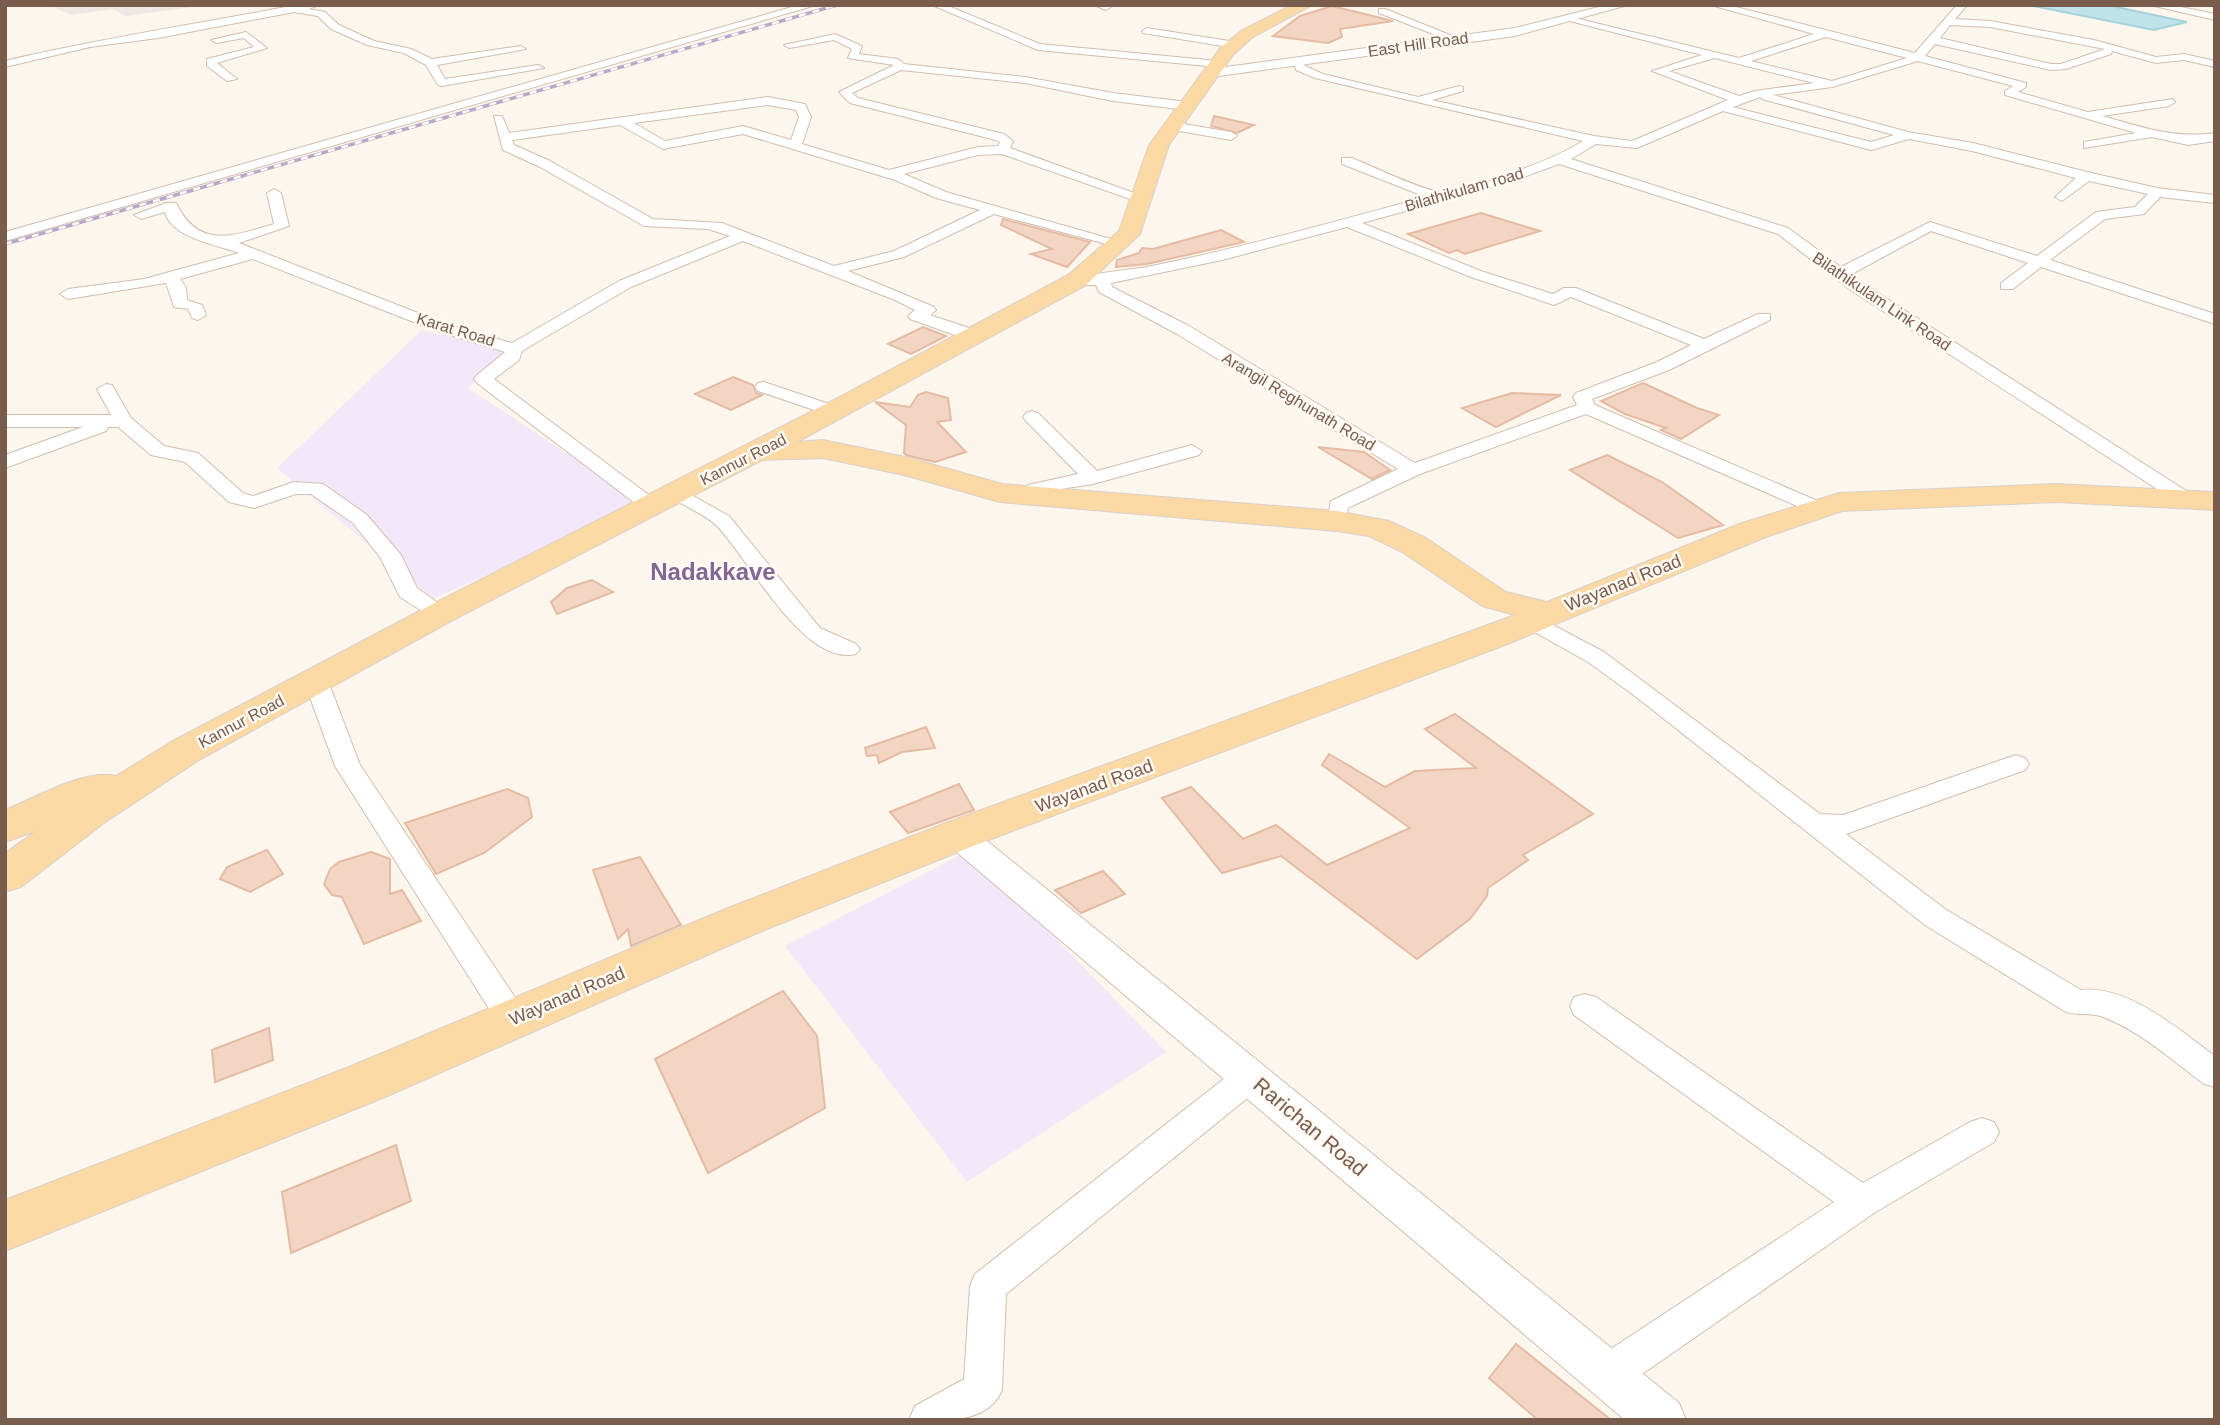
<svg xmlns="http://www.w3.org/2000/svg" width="2220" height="1425" viewBox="0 0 2220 1425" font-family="Arial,sans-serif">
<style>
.industrial{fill:#efe9e4}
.education{fill:#f3e8fa}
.water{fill:#bfe3e8;stroke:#a5d3da;stroke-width:2}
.building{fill:#f3d5c3;stroke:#e6bba3;stroke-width:2}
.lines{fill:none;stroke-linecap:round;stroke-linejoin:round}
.minor-casing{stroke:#d1beb0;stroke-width:2}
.tertiary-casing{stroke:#d1beb0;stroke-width:2}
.primary-casing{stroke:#dad1cd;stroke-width:2}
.minor{fill:#fff;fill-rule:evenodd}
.tertiary{fill:#fff;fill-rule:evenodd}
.primary{fill:#fbd9a5;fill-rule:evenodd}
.rail-casing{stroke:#b9a8c9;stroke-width:3.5}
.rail{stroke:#fffaf3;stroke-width:2.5;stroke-dasharray:7;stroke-linecap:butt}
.labels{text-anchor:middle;stroke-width:5;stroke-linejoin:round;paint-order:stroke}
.far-street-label{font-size:16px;fill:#7a5c4d;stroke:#fffaf3}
.street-label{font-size:18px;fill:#7a5c4d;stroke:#fffaf3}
.near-street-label{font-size:21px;fill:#7a5c4d;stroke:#fffaf3}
.district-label{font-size:24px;font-weight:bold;fill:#846695;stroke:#fffaf3}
</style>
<rect width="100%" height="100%" fill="#fdf6ec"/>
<path class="industrial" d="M 49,5 L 208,5 L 126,16 L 113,9 L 71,15 Z"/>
<g class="education">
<path d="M 422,330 L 500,348 L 503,355 L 468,388 L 645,505 L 433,599 L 277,468 Z"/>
<path d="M 970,850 L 1166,1052 L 967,1182 L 785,946 Z"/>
</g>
<path class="water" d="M 2028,5 L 2107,5 L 2187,22 L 2154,30 Z"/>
<g class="building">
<path d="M 1332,6 L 1393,21 L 1340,29 L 1342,37 L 1328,43 L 1273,36 L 1300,16 Z"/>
<path d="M 1214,116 L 1254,125 L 1237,133 L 1211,126 Z"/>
<path d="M 1481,213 L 1540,231 L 1465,254 L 1457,250 L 1449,253 L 1408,234 Z"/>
<path d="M 1003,219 L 1090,242 L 1067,267 L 1031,254 L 1052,249 L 1001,225 Z"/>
<path d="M 1221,230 L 1244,242 L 1147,264 L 1116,267 L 1117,260 L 1139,253 L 1142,248 L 1153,249 Z"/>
<path d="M 923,327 L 946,336 L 911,354 L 888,344 Z"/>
<path d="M 733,377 L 753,385 L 756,393 L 762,395 L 731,410 L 695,394 Z"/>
<path d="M 1643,383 L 1697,408 L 1719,415 L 1681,439 L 1661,430 L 1666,428 L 1625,414 L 1601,401 Z"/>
<path d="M 926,392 L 948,398 L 951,420 L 937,422 L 966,452 L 935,462 L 906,455 L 904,453 L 906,425 L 875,402 L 910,407 L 918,395 Z"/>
<path d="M 1512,393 L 1561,395 L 1496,427 L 1462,408 Z"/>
<path d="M 1318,447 L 1364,452 L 1390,470 L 1372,479 Z"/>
<path d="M 1607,455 L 1662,482 L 1723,525 L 1678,538 L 1570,470 Z"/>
<path d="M 592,580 L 613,592 L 557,614 L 551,602 L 567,588 Z"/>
<path d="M 1455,714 L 1593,814 L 1523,855 L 1528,860 L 1488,888 L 1487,896 L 1470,919 L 1417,959 L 1281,856 L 1222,873 L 1162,798 L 1191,787 L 1243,839 L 1276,825 L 1327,865 L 1410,828 L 1322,765 L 1329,754 L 1385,787 L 1415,771 L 1476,768 L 1425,729 Z"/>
<path d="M 926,727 L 935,748 L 902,752 L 879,763 L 877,755 L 867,756 L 865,748 Z"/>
<path d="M 959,784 L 974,810 L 908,833 L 890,812 Z"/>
<path d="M 507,789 L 528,798 L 532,817 L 484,853 L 436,874 L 405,823 Z"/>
<path d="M 267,850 L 283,874 L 250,892 L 220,879 L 227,867 Z"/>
<path d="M 371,852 L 390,859 L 390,894 L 402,890 L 421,921 L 364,944 L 342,897 L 332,895 L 324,884 L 330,869 L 339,862 Z"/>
<path d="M 640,857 L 681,925 L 631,946 L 628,929 L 618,939 L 593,870 Z"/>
<path d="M 1103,871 L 1125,894 L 1081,913 L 1055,890 Z"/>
<path d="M 783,991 L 817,1036 L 825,1108 L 708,1173 L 655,1059 Z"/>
<path d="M 269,1028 L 273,1060 L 215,1082 L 212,1050 Z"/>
<path d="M 396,1145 L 411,1201 L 291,1253 L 282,1192 Z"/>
<path d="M 1516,1344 L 1611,1420 L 1538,1420 L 1489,1378 Z"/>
</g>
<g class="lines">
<g class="minor-casing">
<g id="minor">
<path d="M 296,5 L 318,5 L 309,9 L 325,12 L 339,25 L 374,41 L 411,49 L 432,59 L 521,46 L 526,49 L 437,65 L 445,79 L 538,65 L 544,68 L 442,86 L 438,85 L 426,65 L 404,53 L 367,45 L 331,29 L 318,16 L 294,12 L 158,38 L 90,47 L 5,67 L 5,61 C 102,38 199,24 296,5 Z"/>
<path d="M 799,5 L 816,5 L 5,241 L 5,232 Z"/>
<path d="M 932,5 L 946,5 L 1040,44 L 1218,61 L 1224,64 L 1218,67 L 1038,50 Z"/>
<path d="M 1094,5 L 1110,5 L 1111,7 L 1106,10 Z"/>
<path d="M 1711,5 L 1728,5 L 1915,53 L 1957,5 L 1967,5 L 1955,19 L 1990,21 L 2094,40 L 2156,57 L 2184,54 L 2215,61 L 2215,67 L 2184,60 L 2156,63 L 2112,51 L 2111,54 L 2066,69 L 2051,70 L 1935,44 L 1925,56 L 2026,83 L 2026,87 L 2018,92 L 2088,112 L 2173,99 L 2175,102 L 2169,106 L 2102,116 C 2142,127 2173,139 2215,133 L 2215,141 L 2188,145 L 2152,137 L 2084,148 L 2084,142 L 2136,133 L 2005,95 L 2005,91 L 2013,86 L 1918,61 L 1832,87 L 1773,95 L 1908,132 L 1973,143 L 2087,172 L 2157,188 L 2215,195 L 2215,203 L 2160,197 L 2144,214 L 2105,219 L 2050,260 L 2215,314 L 2215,324 L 2041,267 L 2013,289 L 2001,289 L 2001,283 L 2028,263 L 1931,231 L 1850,275 L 2191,494 L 2194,498 L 2191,502 L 2177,502 L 1852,291 L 1778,234 L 1559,164 L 1508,183 L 1362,223 L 1481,271 L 1553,294 L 1564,288 L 1576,288 L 1704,339 L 1758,314 L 1770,314 L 1770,320 L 1669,370 L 1592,399 L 1595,405 L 1827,505 L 1830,509 L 1827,513 L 1813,513 L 1586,414 L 1420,474 L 1348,508 L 1344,525 L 1330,525 L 1327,521 L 1331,501 L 1398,469 L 1177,334 L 1099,292 L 1096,285 L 1077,285 L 1069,280 C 1073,276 1134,269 1147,267 C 1241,248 1333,222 1426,197 L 1342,164 L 1342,158 L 1352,158 C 1369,165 1428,193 1442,192 C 1474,190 1557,158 1583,141 L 1315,78 L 1296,70 L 1293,59 L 1301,59 L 1305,66 L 1323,74 L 1418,97 L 1459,86 L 1463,87 L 1463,91 L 1432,100 L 1594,136 L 1632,141 L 1728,100 L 1652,71 L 1702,55 L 1562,19 L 1567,16 L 1739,58 L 1814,34 ZM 1950,25 L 1990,27 L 2105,49 L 2061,64 L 2051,64 L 1940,38 ZM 1826,37 L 1907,58 L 1832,81 L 1751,61 ZM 1715,58 L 1814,83 L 1755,91 L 1739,96 L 1669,71 ZM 1760,97 L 1762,99 L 1894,135 L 1871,142 L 1733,107 ZM 1723,111 L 1871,150 L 1909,139 L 1972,151 L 2076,178 L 2055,197 L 2062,201 L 2089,181 L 2148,194 L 2135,207 L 2096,212 L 2037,256 L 1930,222 L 1841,267 L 1788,228 L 1571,159 L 1596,144 L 1637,148 ZM 1347,227 L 1471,277 L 1554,305 L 1571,297 L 1691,345 L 1657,362 L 1576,393 L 1573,397 L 1577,405 L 1415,463 L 1189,326 L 1112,287 L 1111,283 L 1222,260 Z"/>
<path d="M 2150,5 L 2171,5 L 2215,14 L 2215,20 Z"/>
<path d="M 1379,9 L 1385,9 L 1460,39 L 1451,41 L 1379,13 Z"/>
<path d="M 1147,28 L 1235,42 L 1240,45 L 1235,48 L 1143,33 L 1142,31 Z"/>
<path d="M 246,32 L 267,48 L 217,63 L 237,79 L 227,81 L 207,66 L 207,59 L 254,47 L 244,38 L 216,43 L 211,40 Z"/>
<path d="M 835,34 L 862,46 L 859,54 L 898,59 L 904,64 L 1025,77 L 1113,93 L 1187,102 L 1193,106 L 1187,110 L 1113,101 L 1025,83 L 901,70 L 852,93 L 858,98 L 1004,134 L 1013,141 L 1010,148 L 1148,198 L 1136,201 L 1002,154 L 978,155 L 904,174 L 946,192 L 1125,243 L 1118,247 L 994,214 L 904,257 L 848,271 L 934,307 L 936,310 L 930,315 L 981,332 L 981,340 L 969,340 L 910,319 L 908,316 L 915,310 L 895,300 L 743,241 L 631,287 L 522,351 L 519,360 L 494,379 L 658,502 L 661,506 L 658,510 L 644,510 L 477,383 L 474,379 L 477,375 L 505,352 L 434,330 L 253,259 L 180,279 L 186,287 L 187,300 L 202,305 L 206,315 L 198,320 L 192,318 L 188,309 L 174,307 L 166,283 L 68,299 L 60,294 L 68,289 L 144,279 L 239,253 C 218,245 171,238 165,212 L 141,219 L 134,215 L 166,203 L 176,203 C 199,250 233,236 274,224 L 267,193 L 274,189 L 281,193 L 289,226 L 239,243 L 446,324 L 512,343 L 619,281 L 730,236 L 708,229 L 644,226 L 540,167 L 503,150 L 494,116 L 502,116 L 509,133 L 768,97 L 805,104 L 811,117 L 802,144 L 889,170 L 978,147 L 998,146 L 1000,142 L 996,140 L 850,103 L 839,92 L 894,65 L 848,58 L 852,49 L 834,40 L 789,48 L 784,45 ZM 768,105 L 796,110 L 799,117 L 791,140 L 743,126 L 665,141 L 634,123 ZM 620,125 L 663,149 L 743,134 L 895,180 L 936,198 L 980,210 L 894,251 L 834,266 L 722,223 L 653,219 L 550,161 L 514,145 L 512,140 Z"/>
<path d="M 1172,122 L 1231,132 L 1237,136 L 1231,140 L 1168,129 L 1168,123 Z"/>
<path d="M 764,382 L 841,408 L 844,412 L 835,417 L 758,391 L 755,387 L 758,383 Z"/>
<path d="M 106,384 L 112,385 L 131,418 L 164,446 L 198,453 L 243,493 L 253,496 L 294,482 L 323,484 L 367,515 L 401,555 L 417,588 L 452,613 L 449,618 L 433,618 L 400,597 L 380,557 L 353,523 L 311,494 L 296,494 L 254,508 L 229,502 L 185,462 L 151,455 L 118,427 L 108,427 L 106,431 L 5,468 L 5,455 L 83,427 L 5,427 L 5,415 L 111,415 L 97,389 Z"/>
<path d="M 1032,411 L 1038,413 L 1097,471 L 1192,445 L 1202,451 L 1199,455 L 1093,484 L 1047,491 L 1041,499 L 1034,501 L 1024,495 L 1028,485 L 1078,474 L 1026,421 L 1023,417 L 1026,413 Z"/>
<path d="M 677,487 L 729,516 L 820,628 L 856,644 L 860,649 L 856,654 C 803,667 749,558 716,525 C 704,514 684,506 670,497 L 667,493 Z"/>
<path d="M 1532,614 L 1604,652 L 1820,814 L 1843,815 L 2007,758 L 2016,755 L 2025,758 L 2029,764 L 2025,770 L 1846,834 L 1945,909 L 2081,990 C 2129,985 2179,1030 2215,1056 L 2215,1087 L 2204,1084 C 2172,1060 2140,1031 2103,1017 C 2091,1012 2079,1016 2066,1012 L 1925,925 L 1635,696 L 1588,662 L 1524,626 L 1521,621 L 1524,616 Z"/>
<path d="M 316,674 L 324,676 L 328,681 L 360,765 L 524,1011 L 528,1020 L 524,1029 L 513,1033 L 502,1029 L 335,766 L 304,681 L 308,676 Z"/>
<path d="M 1585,994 L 1596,997 L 1863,1183 L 1970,1122 L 1982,1118 L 1994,1122 L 1999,1132 L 1994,1142 L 1874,1213 L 1622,1388 L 1608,1393 L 1594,1388 L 1589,1374 L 1594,1360 L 1834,1202 L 1574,1015 L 1570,1006 L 1574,997 Z"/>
<path d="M 1250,1063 L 1261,1067 L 1266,1077 L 1261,1087 L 1006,1294 L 1002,1390 C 987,1425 943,1420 909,1420 L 915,1406 L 964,1379 L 970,1286 L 975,1274 L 1239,1067 Z"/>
</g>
</g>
<g class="tertiary-casing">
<g id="tertiary">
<path d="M 1607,5 L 1628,5 L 1515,36 L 1211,77 L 1204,73 L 1211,69 L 1515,28 Z"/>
<path d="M 958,823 L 970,827 L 1679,1403 L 1686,1420 L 1625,1420 L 946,843 L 942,835 L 946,827 Z"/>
</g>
</g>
<g class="primary-casing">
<path id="primary" d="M 1292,5 L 1312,5 L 1253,37 L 1233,55 L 1169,145 L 1140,234 L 1086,285 L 797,442 L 823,440 L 910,458 L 1002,484 L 1337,511 L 1389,521 L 1426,538 L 1506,592 L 1547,602 L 1742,523 L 1839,493 L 2056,484 L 2215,492 L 2215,510 L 2056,502 L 1842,511 L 1766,537 L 1505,645 L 973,846 L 755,934 L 385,1097 L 5,1251 L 5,1200 L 349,1067 L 723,910 L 943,824 L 1515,615 L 1482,606 L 1402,552 L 1369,536 L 1337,531 L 1000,502 L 904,475 L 823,458 L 762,460 L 453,620 L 199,760 L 104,823 L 21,887 L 5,892 L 5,853 L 36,831 L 5,842 L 5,810 C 35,798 86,768 116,776 L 171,742 L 429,606 L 836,399 L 1068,275 L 1119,231 L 1149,145 L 1221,47 L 1241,31 Z"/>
</g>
<use href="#minor" class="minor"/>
<use href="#tertiary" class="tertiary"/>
<use href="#primary" class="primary"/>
<g class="rail-casing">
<path id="rail" d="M 5,244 L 837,5"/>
</g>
<use href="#rail" class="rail"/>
</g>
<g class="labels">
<g class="far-street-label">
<text transform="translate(1418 44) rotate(-8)" y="6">East Hill Road</text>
<text transform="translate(1464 189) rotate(-16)" y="6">Bilathikulam road</text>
<text transform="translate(1882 301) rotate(34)" y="6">Bilathikulam Link Road</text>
<text transform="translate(456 329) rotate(17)" y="6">Karat Road</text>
<text transform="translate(1299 401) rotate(31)" y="6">Arangil Reghunath Road</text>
<text transform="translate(743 459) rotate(-27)" y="6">Kannur Road</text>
<text transform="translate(241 721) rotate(-28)" y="6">Kannur Road</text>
</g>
<g class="street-label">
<text transform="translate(1623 583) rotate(-22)" y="6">Wayanad Road</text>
<text transform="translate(1094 786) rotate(-20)" y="6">Wayanad Road</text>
<text transform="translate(567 996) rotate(-23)" y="6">Wayanad Road</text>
</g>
<g class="near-street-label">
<text transform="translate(1310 1127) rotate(40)" y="7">Rarichan Road</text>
</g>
<g class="district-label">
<text x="713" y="580">Nadakkave</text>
</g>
</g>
<rect width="2220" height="1425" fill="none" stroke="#7a5c4d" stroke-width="14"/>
</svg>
